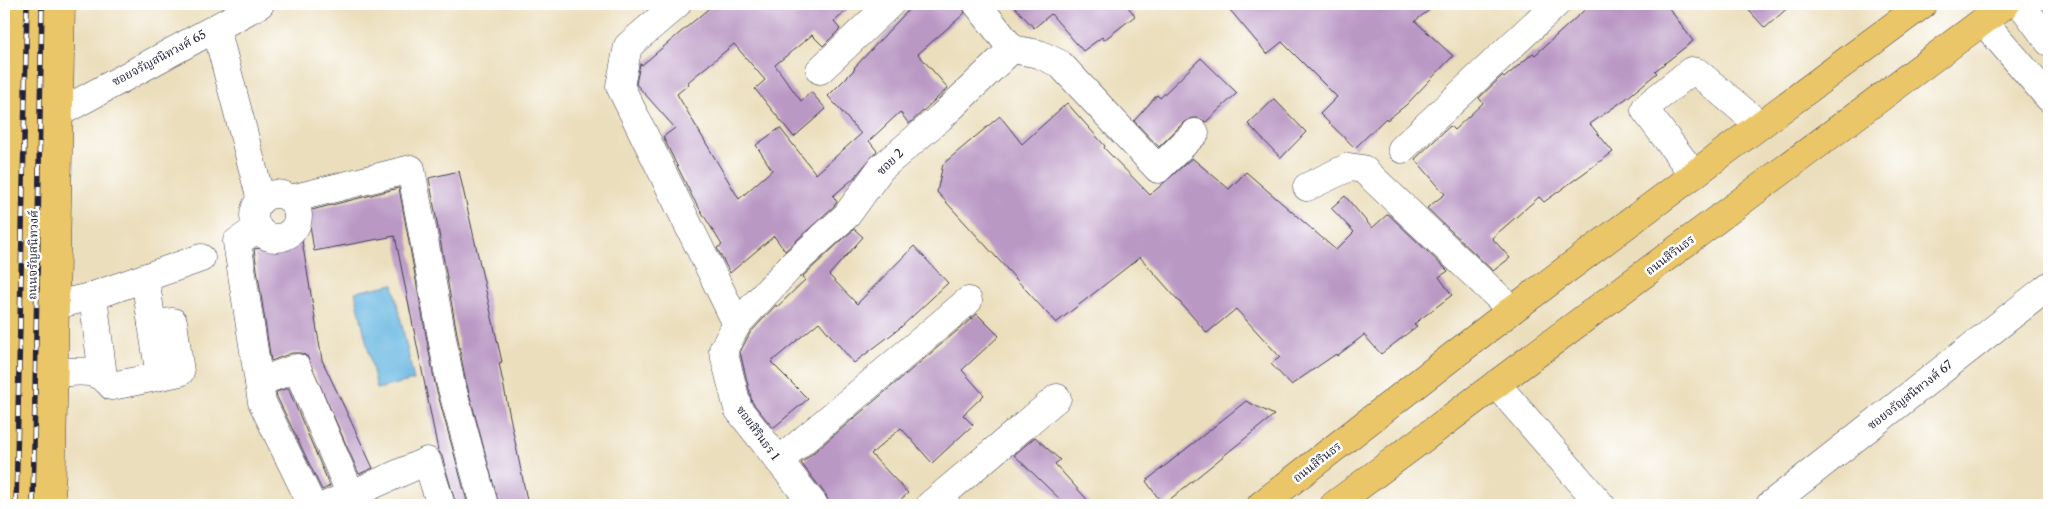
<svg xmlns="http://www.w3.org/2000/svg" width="2053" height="509" viewBox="0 0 2053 509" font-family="'Libre Caslon Text','Noto Serif Thai',serif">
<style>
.water{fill:#66b6e1;stroke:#446c8e}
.building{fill:#ba98c4}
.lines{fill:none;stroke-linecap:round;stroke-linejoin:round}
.minor-casing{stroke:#403e4e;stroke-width:29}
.major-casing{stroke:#403e4e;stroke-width:29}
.minor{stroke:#fff;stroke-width:28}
.major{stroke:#ebc669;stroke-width:28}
.rail-casing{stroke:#22223b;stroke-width:5.5}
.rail{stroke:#fff;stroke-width:4;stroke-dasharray:11;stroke-linecap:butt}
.labels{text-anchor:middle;stroke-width:5;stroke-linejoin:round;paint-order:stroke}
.street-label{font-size:12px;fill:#22223b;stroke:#fff}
</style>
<rect width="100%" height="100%" fill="#fff"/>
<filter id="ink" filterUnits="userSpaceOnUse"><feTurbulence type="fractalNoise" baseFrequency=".02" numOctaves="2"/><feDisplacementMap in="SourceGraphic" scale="10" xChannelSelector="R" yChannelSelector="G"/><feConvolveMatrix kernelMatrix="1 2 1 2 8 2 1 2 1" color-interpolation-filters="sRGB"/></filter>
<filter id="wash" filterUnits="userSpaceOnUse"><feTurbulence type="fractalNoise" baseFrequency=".0096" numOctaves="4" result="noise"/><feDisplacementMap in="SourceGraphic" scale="20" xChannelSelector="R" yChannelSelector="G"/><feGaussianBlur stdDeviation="1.12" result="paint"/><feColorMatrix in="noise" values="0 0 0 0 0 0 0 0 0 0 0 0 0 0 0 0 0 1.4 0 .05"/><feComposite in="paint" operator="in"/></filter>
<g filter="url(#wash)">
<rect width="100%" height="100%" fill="#ebdebc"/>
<path class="water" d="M 393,284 L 414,380 L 377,389 L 355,292 Z"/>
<g id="blocks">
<g class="building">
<path d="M 714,4 L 854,4 L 834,22 L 840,29 L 823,46 L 812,35 L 775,65 L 801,101 L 811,92 L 826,109 L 794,137 L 755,89 L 765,80 L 734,44 L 688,82 L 689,84 L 677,94 L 739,199 L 772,170 L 756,145 L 780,128 L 816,174 L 861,134 L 828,96 L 855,69 L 854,68 L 914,4 L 962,4 L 965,13 L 918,54 L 948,88 L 909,124 L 900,112 L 869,141 L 877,151 L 854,178 L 833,196 L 837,202 L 835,205 L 785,251 L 774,236 L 730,273 L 717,248 L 722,245 L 693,198 L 663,137 L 675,128 L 636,84 L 640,64 L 642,65 Z"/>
<path d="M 1012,4 L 1126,4 L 1135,16 L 1104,40 L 1102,37 L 1083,51 L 1051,14 L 1034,28 Z"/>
<path d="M 1225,4 L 1437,4 L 1415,21 L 1453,56 L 1406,105 L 1387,120 L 1386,118 L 1355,148 L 1320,114 L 1337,97 L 1282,42 L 1267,54 Z"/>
<path d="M 1591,4 L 1666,4 L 1693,41 L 1655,71 L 1657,73 L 1627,98 L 1590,124 L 1613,152 L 1544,202 L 1539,197 L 1492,238 L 1510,258 L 1493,271 L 1427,208 L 1445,194 L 1415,159 L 1450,126 L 1454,130 L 1483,103 L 1479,98 L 1502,76 L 1504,78 L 1533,53 L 1535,55 Z"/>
<path d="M 1743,4 L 1792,4 L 1765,28 Z"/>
<path d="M 1201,58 L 1237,93 L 1206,122 L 1199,118 L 1191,118 L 1184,122 L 1159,147 L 1134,121 L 1157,95 L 1160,98 Z"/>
<path d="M 1274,99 L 1306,132 L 1281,158 L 1248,124 Z"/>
<path d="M 1067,103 L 1105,146 L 1104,148 L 1150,195 L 1192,158 L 1229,189 L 1246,172 L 1336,250 L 1354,232 L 1331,208 L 1345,196 L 1372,228 L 1388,214 L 1448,271 L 1439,277 L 1452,295 L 1414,324 L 1417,326 L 1381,354 L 1364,335 L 1337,356 L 1336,354 L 1291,385 L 1271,364 L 1280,357 L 1236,309 L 1207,333 L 1140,257 L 1056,323 L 937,192 L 943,164 L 1000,116 L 1022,144 Z"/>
<path d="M 459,171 L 502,362 L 499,363 L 528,505 L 499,505 L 465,378 L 429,178 Z"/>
<path d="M 399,188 L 435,384 L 468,505 L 456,505 L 442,456 L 438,450 L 395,236 L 314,251 L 308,211 Z"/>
<path d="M 854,229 L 863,237 L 829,275 L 857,304 L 914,246 L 948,283 L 900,328 L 854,363 L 819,322 L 771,362 L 808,399 L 773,428 L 752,402 L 740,352 L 750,333 L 776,305 L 777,307 L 805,280 L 803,276 Z"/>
<path d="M 302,241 L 322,360 L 373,468 L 359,474 L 307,356 L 300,353 L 292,353 L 271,361 L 254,249 Z"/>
<path d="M 977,314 L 999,336 L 962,370 L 984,395 L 963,415 L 973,425 L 932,463 L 901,428 L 871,454 L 908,493 L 895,505 L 829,505 L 826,495 L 801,463 Z"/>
<path d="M 288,388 L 330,486 L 322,490 L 277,397 L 276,392 Z"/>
<path d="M 1246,401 L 1274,415 L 1163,505 L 1146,481 Z"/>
<path d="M 1035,437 L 1060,460 L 1055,464 L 1092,505 L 1066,505 L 1014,455 Z"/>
</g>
</g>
</g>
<g filter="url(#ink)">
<use href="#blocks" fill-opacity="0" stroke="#403e4e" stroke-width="1"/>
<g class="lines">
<g class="minor-casing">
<g id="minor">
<path d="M 677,4 L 628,46 L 620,86 L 737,324"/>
<path d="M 2021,4 L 2049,42"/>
<path d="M 1983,21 L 2049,98"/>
<path d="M 216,28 L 261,200"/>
<path d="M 1012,49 L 1039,54 L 1060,64 L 1158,169 L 1195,133"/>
<path d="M 820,70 L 890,4"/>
<path d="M 59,113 L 260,4"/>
<path d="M 1402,149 L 1556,4"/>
<path d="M 1694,175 L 1645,110 L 1646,107 L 1691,71 L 1697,72 L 1760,125"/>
<path d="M 1307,187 L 1349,167 L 1363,169 L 1512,310"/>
<circle cx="276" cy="216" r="22"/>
<path d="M 291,199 L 411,169 L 450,381 L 484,505"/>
<path d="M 258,228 L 237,242 L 262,402 L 312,505"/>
<path d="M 93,296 L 103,377"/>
<path d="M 56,305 L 93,296 L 201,258"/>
<path d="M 152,324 L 160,376"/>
<path d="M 55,373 C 78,372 95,366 112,386 L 180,372 L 173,322 L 152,324 L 145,278"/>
<path d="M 259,382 L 297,368 L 351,495"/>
<path d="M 1496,384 L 1601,505"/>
<path d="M 779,461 L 968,301"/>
<path d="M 327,505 L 427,461 L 441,505"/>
<path d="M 814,505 L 738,409 L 723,350 L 737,324 L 790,267 L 847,215 L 881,168 L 941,117 L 1012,49 L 977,4"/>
<path d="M 930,505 L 1057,398"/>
<path d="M 1770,505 L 2049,286"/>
</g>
</g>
<g class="major-casing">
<g id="major">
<path d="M 8,505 L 19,4"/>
<path d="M 28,505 L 39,4"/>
<path d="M 51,505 L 61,4"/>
<path d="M 1261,505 L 1512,310 L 1923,4"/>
<path d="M 1334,505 L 2006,4"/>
</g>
</g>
<use href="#minor" class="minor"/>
<use href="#major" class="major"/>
<g class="rail-casing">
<g id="rail">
<path d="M 16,505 L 27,4"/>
<path d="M 33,505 L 42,4"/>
</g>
</g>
<use href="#rail" class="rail"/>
</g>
</g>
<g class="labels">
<g class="street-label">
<text transform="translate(159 58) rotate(-28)" y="4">ซอยจรัญสนิทวงศ์ 65</text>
<text transform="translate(890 162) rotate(-44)" y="4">ซอย 2</text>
<text transform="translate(33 255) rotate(-89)" y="4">ถนนจรัญสนิทวงศ์</text>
<text transform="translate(1670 255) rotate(-37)" y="4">ถนนสิรินธร</text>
<text transform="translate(1910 395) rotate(-38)" y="4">ซอยจรัญสนิทวงศ์ 67</text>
<text transform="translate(758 433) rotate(54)" y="4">ซอยสิรินธร 1</text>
<text transform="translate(1317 462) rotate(-38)" y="4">ถนนสิรินธร</text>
</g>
</g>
<rect width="2053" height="509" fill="none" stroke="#fff" stroke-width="20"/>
</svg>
